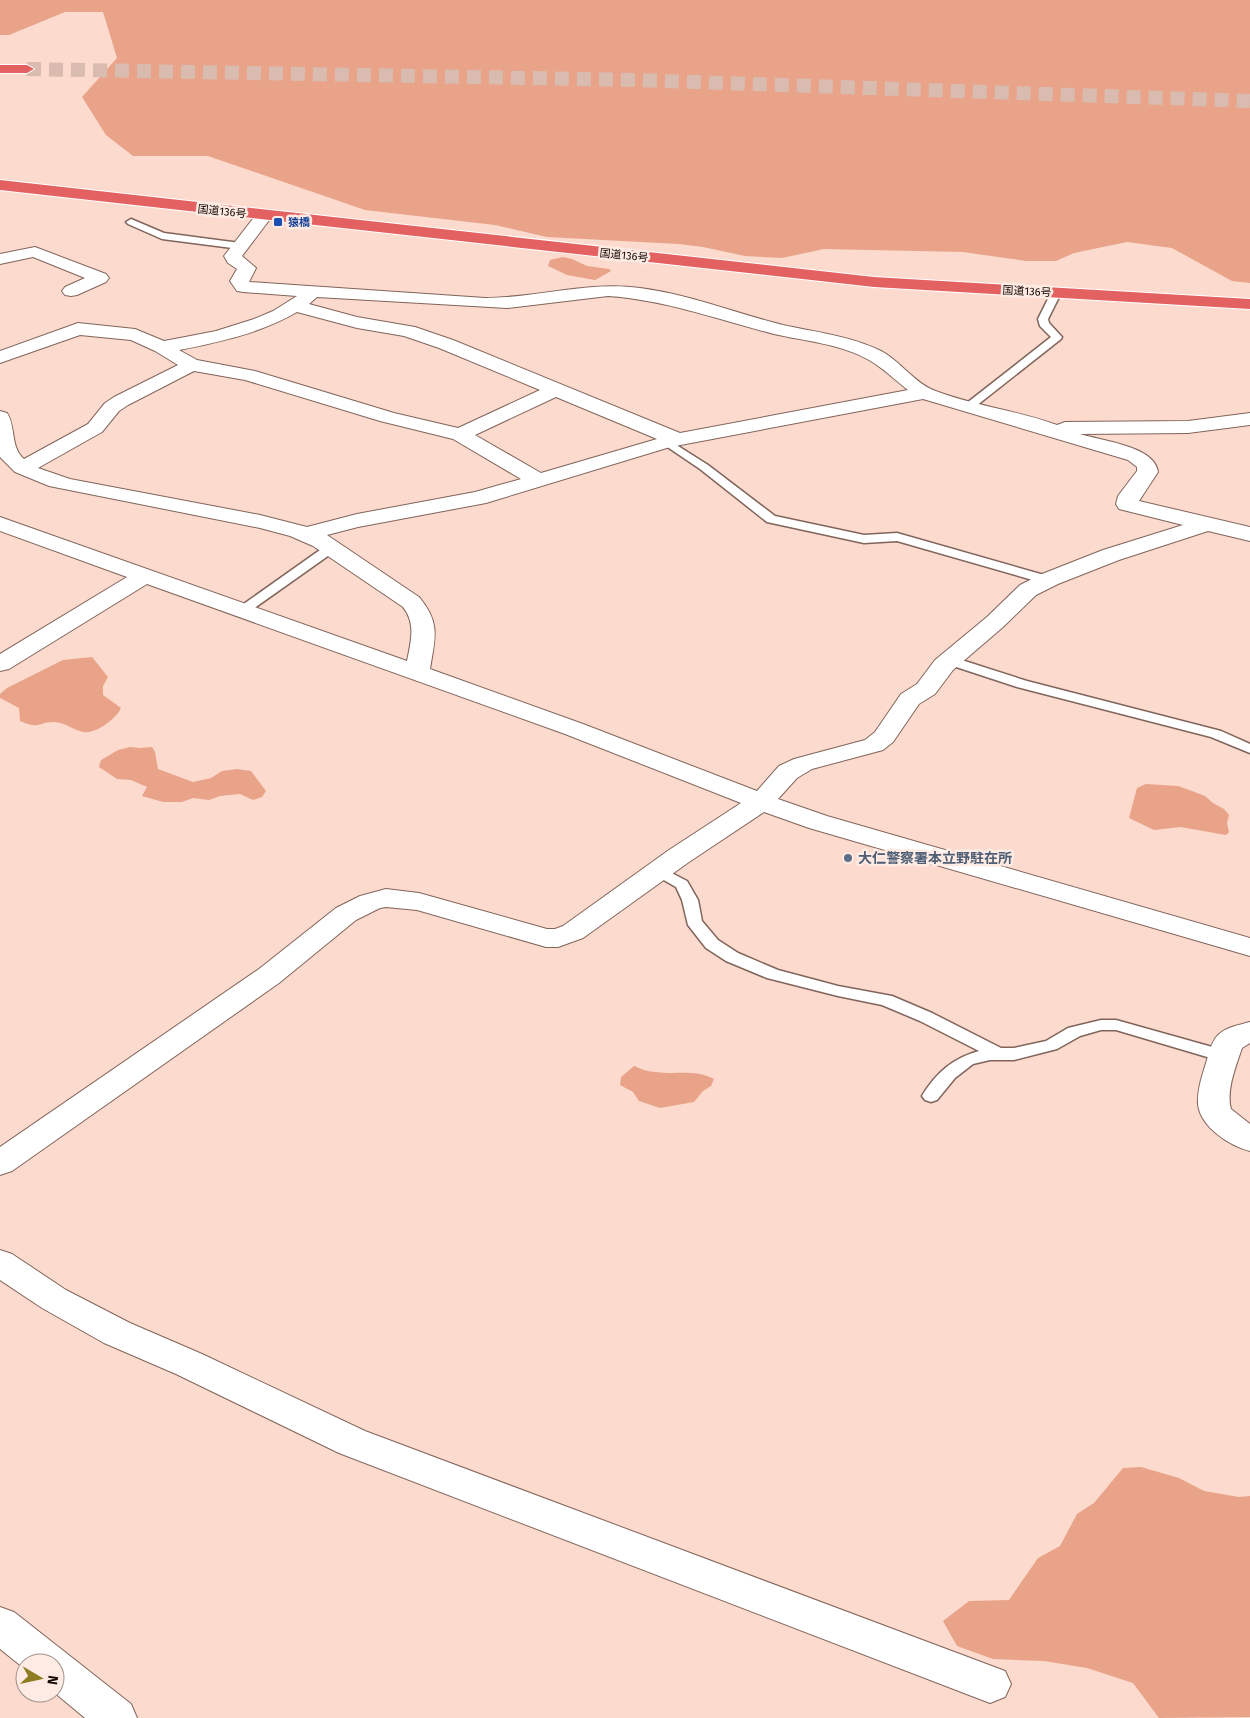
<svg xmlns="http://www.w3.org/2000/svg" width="1250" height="1718" viewBox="0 0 1250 1718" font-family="'Fira Sans','Noto Sans JP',sans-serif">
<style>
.green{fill:#e8a389}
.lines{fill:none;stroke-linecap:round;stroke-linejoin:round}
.highway-tunnel{stroke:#d9bbb0;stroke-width:14;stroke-dasharray:14 8;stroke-linecap:butt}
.lane-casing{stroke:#81645a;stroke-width:3}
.street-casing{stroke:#81645a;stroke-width:2}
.highway-casing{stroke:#fff;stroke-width:2}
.lane{fill:#fff;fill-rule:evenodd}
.street{fill:#fff;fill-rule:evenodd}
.highway{fill:#e36161;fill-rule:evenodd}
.transit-dot{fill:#1a4fb4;stroke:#ffebe3;stroke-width:2}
.service-dot{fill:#5c6f8a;stroke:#ffebe3;stroke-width:2}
.labels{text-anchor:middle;stroke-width:5;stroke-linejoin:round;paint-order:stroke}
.far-street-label{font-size:11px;fill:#140a06;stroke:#ffebe3}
.far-transit-label{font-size:11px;font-weight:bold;fill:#164399;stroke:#ffebe3;text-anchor:start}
.service-label{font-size:14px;font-weight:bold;fill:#4e5e75;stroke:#ffebe3;text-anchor:start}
</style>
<rect width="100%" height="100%" fill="#fcdace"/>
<g class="green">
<path d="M 0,0 L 1250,0 L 1250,283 L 1232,281 L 1172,248 L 1127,242 L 1074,253 L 1056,261 L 1026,261 L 963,252 L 824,249 L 782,258 L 745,256 L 703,247 L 679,244 L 547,237 L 495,225 L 365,210 L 208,156 L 133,156 L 106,135 L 82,97 L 117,58 L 103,12 L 65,12 L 9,35 L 0,35 Z"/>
<path d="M 563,257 L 572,259 L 587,266 L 609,269 L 611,271 L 595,280 L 567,275 L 548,266 L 550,260 Z"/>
<path d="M 92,657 L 108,677 L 103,686 L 103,695 L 121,708 C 117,718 96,734 84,732 C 74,731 66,722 54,722 C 37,722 41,730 20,721 L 19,708 L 0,698 L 0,694 L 7,688 L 63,660 Z"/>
<path d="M 130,747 L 140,748 L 152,747 L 155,752 L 158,769 L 193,782 L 211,778 L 222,771 L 237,769 L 251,771 L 266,791 L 262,797 L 253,800 L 240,794 L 220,796 L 209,800 L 193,798 L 182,802 L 163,802 L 142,796 L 147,787 L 131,780 L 117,779 L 99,767 L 101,760 L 118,750 Z"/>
<path d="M 1146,784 L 1178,786 L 1192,791 L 1205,796 L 1213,803 L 1224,809 L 1229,815 L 1227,823 L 1229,832 L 1226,835 L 1180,827 L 1154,830 L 1129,818 L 1137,788 Z"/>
<path d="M 634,1066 C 641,1069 649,1072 656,1072 C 677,1075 694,1069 714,1079 L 711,1086 L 703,1091 L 694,1102 L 660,1108 L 639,1101 L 633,1092 L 620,1085 L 621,1077 Z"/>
<path d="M 1141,1467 L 1179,1478 L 1204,1491 L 1239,1497 L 1250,1496 L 1250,1717 L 1159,1718 L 1133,1683 L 1087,1668 L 1044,1661 L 993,1659 L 957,1646 L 943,1621 L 969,1601 L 1009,1600 L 1038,1558 L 1060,1546 L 1077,1514 L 1094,1503 L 1123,1468 Z"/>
</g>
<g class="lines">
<path class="highway-tunnel" d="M 27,69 L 638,80 L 1250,101"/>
<g class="lane-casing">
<g id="lane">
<path d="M 131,219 L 164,233 L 240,243 L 245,246 L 240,249 L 162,239 L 128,224 L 126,222 Z"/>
<path d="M 1056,290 L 1061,293 L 1048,319 L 1049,323 L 1062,337 L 1061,339 L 971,410 L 963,410 L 962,408 L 963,406 L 1051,337 L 1040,326 L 1038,319 L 1051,293 Z"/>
<path d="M 667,439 L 708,465 L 775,516 L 864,535 L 897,533 L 1051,577 L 1053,580 L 1051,583 L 1043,583 L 897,541 L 864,543 L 767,522 L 700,469 L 663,444 L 661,442 L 663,440 Z"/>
<path d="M 331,544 L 337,548 L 335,551 L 246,614 L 238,614 L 236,611 L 238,608 L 327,545 Z"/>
<path d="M 949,656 L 1027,681 L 1221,731 L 1250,744 L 1250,753 L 1211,737 L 1017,687 L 944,663 L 942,660 L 944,657 Z"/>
<path d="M 658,866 L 687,881 L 698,900 L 702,921 L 718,940 L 738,953 L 778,970 L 838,986 L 892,996 L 932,1013 L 1001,1048 L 1014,1048 L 1046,1041 L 1068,1028 L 1101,1020 L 1116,1020 L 1230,1052 L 1232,1056 L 1230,1060 L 1224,1062 L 1116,1030 L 1101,1030 L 1080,1036 L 1057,1049 L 1014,1060 L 990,1060 L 973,1064 L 955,1078 L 937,1100 L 931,1102 L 925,1100 L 922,1096 C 936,1073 953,1058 979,1051 L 920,1021 L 882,1005 L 838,996 L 767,978 L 726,961 L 706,948 L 688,925 L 682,900 L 676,887 L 653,874 L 650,871 L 653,868 Z"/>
</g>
</g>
<g class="street-casing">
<g id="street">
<path d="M 265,210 L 271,211 L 273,215 L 242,256 L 256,268 L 249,282 L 485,298 C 536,298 588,281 640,288 C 688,294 735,313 783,325 C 815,332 851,336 881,351 C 900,361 914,382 933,390 C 973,406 1017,410 1057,425 L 1065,422 L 1188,421 L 1250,413 L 1250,425 L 1188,433 L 1080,434 C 1102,441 1155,446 1158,472 L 1139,501 L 1250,527 L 1250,541 L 1208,531 L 1119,560 L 1058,584 L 1036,595 L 1003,627 L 953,670 L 935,694 L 919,704 L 893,742 L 883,750 L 812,769 L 797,778 L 778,799 L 827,816 L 1250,938 L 1250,956 L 809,828 L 764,812 L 689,862 L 583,938 L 558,947 L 546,947 L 417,910 L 386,907 L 380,908 L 356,920 L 279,983 L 12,1171 L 0,1175 L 0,1147 L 259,969 L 336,908 L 360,896 L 386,889 L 419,893 L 547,929 L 555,929 L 563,926 L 669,850 L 741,803 L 565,734 L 147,584 L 9,669 L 0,671 L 0,654 L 127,577 L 0,531 L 0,517 L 407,661 C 411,642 416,623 403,607 L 313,546 L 290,536 L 260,528 L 49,486 L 15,472 L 0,457 L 0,411 L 7,413 C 16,426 10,447 24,459 L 88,424 L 105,403 L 114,397 L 178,365 L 155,351 L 131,340 L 80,335 L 0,363 L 0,351 L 78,323 L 135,329 L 164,341 L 180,338 L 216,331 L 254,319 L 273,311 L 297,296 L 243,292 L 237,291 L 230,281 L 237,269 L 228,263 L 224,256 L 259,211 ZM 608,296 C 666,300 719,320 774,334 C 805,341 841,344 869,360 C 883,368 895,380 908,390 L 680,433 L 453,340 L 415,327 L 357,317 L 309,304 L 317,297 L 507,308 ZM 297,312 L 357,328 L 404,336 L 439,348 L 540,390 L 458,428 L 394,413 L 255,371 L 197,360 L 179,350 C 220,342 261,333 297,312 ZM 194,371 L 245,380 L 380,421 L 453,439 L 521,479 L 475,492 L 357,514 L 307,527 L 260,515 L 70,479 L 38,468 L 102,432 L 119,411 L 128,405 ZM 556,397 L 657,439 L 541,473 L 475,435 ZM 923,399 L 1128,460 L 1137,467 L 1137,471 L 1118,496 L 1116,504 L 1119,509 L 1183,525 L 1103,550 L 1042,574 L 1020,585 L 987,617 L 935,660 L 917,684 L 901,694 L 875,732 L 865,740 L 794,759 L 779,766 L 757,791 L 583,724 L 430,669 C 435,638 441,623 419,597 L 327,535 L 358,527 L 486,503 L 670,447 Z"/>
<path d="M 35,247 L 106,274 L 109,278 L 106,282 L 77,295 L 71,296 L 65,295 L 62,291 L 65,287 L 85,278 L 33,257 L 0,264 L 0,254 Z"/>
<path d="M 1250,1022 L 1250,1043 L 1242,1048 C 1236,1066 1226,1090 1231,1109 L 1250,1124 L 1250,1151 C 1230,1146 1200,1127 1198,1104 C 1197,1091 1202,1076 1206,1063 C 1209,1054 1211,1042 1218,1035 C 1226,1027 1239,1025 1250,1022 Z"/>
<path d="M 0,1250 L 12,1254 L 66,1290 L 130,1323 L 202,1354 L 365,1431 L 1005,1671 L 1011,1684 L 1005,1697 L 990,1703 L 339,1453 L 176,1374 L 104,1343 L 42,1308 L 0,1280 Z"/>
<path d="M 0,1607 L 14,1612 L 131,1704 L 137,1718 L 85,1718 L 55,1693 L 55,1663 L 25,1663 L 25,1669 L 0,1649 Z"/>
</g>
</g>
<g class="highway-casing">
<g id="highway">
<path d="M 0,65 L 27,65 L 34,69 L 27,73 L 0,73 Z"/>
<path d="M 0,180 L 874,277 L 1250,299 L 1250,309 L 874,287 L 0,190 Z"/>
</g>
</g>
<use href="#lane" class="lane"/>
<use href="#street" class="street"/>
<use href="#highway" class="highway"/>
</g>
<rect class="transit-dot" x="273" y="217" width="10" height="10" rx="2.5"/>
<circle class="service-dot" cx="848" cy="858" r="5"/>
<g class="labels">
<g class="far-street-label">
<text transform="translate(222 211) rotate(6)" y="4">国道136号</text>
<text transform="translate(624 255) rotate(6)" y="4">国道136号</text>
<text transform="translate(1027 291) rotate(3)" y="4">国道136号</text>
</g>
<g class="far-transit-label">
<text x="288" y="226">猿橋</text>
</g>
<g class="service-label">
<text x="858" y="863">大仁警察署本立野駐在所</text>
</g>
</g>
<g transform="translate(40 1678) rotate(99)"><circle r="24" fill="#ffebe3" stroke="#a1918b"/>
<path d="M0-4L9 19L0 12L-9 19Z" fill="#8d7c22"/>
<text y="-8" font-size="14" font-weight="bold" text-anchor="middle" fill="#140a06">N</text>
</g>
</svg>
